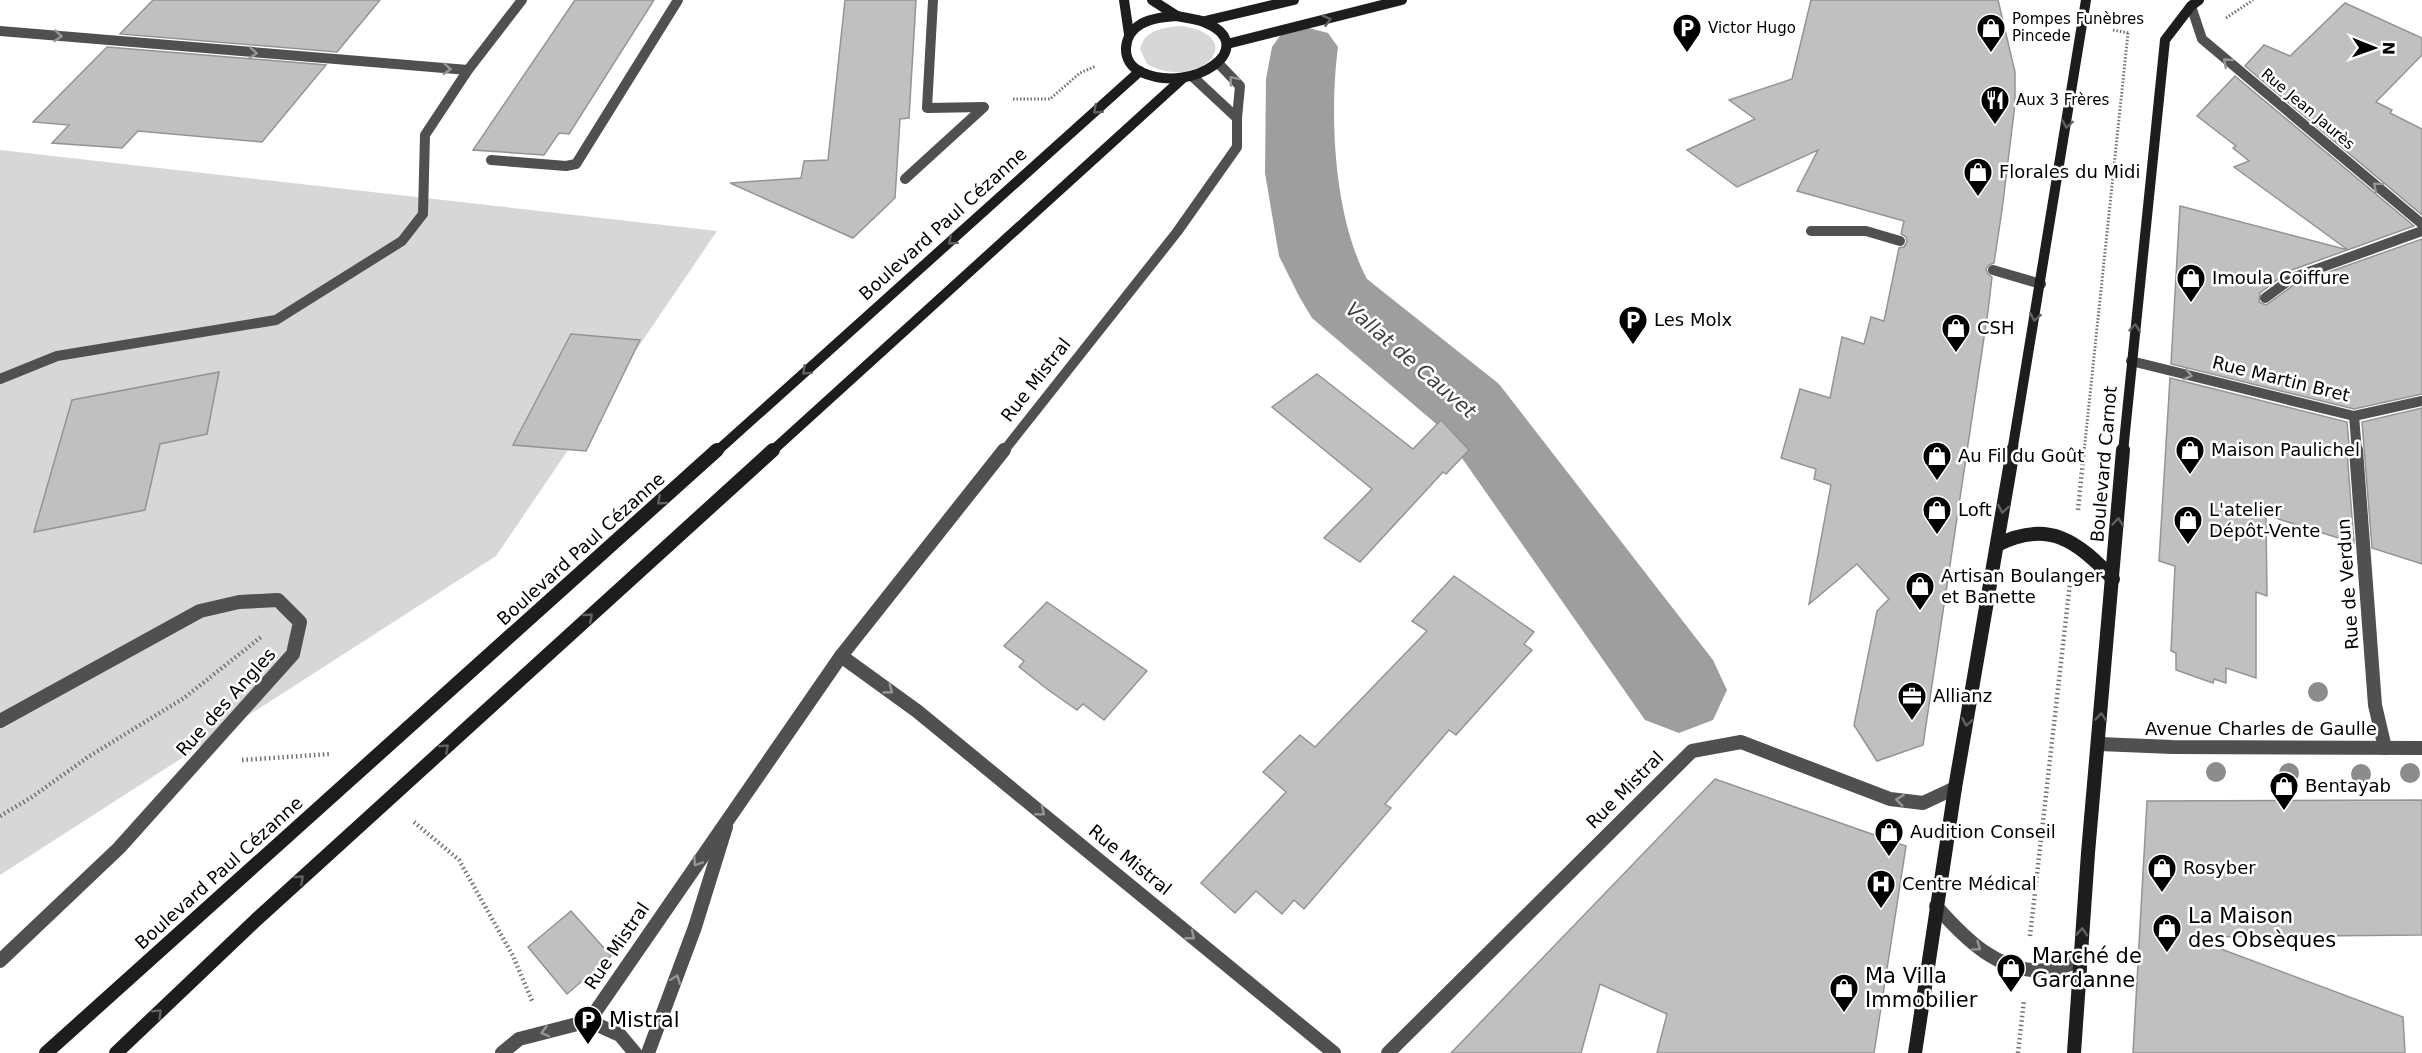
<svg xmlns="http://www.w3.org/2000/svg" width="2422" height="1053" viewBox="0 0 2422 1053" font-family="'DejaVu Sans',sans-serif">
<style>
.green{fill:#d7d7d7}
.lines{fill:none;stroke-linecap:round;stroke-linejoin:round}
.river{fill:#9e9e9e;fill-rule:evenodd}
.building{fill:#c0c0c0;stroke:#949494;stroke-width:1.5}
.path-far1{stroke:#727272;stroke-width:3;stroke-dasharray:1.5 2;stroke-linecap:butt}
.path{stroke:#727272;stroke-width:4.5;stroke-dasharray:1.5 3;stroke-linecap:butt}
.service{stroke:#505050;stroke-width:10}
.minor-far1{stroke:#505050;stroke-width:10}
.minor{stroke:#505050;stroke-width:14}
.secondary-far1{stroke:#1d1d1d;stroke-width:10}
.secondary{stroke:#1d1d1d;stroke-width:14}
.tree{fill:#8c8c8c}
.oneway{stroke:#616161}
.oneway2{stroke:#969696}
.labels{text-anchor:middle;stroke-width:5;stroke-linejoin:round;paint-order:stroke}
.far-poi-label{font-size:15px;fill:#000;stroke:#fff;text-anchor:start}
.far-street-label{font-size:15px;fill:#000;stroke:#fff}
.poi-label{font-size:18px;fill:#000;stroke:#fff;text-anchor:start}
.street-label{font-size:18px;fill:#000;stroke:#fff}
.water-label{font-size:20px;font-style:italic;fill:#3f3f3f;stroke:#fff}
.near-poi-label{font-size:21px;fill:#000;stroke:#fff;text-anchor:start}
</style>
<rect width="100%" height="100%" fill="#fff"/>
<g class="green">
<path d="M 1182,26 C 1252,37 1198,93 1147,64 L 1140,49 C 1144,30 1164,27 1182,26 Z"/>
<path d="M 0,150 L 717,231 L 496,556 L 0,875 Z"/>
</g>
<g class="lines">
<path class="river" d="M 1305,27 L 1328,33 L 1338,47 C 1329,116 1334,217 1367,279 L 1499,384 L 1713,660 L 1727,690 L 1713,720 L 1679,733 L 1645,720 L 1441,428 L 1312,318 L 1300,298 L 1279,256 L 1265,173 L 1266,79 L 1272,47 L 1282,33 Z"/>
</g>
<g class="building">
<path d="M 153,0 L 380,0 L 337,52 L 120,34 Z"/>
<path d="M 575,0 L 654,0 L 569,134 L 559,133 L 544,155 L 473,150 Z"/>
<path d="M 845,0 L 916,0 L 909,118 L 900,119 L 895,198 L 853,238 L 730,183 L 801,178 L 804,161 L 828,160 Z"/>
<path d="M 1811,0 L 1998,0 L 2015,72 L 2015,104 L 2002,210 L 1994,263 L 1989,265 L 1986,269 L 1988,274 L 1992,277 L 1988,311 L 1923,745 L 1877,761 L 1854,725 L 1877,611 L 1889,599 L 1857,564 L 1809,604 L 1831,485 L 1814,479 L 1816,469 L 1781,458 L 1800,389 L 1830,398 L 1842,337 L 1864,344 L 1871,317 L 1884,321 L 1899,248 L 1904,247 L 1907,242 L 1906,237 L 1901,234 L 1904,221 L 1797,191 L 1818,150 L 1737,187 L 1687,150 L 1755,119 L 1729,100 L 1792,79 Z"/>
<path d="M 2345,3 L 2422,38 L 2422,55 L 2376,102 L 2392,110 L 2390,113 L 2422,129 L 2422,215 L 2245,66 L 2264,45 L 2290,56 Z"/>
<path d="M 107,47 L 326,65 L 262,142 L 138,131 L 122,148 L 52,143 L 69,125 L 33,122 Z"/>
<path d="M 2235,76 L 2414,226 L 2289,271 L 2260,293 L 2259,302 L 2266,305 L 2295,284 L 2422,239 L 2422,394 L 2354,409 L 2171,364 L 2180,206 L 2348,250 L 2234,167 L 2249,161 L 2233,148 L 2236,146 L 2197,116 Z"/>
<path d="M 571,334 L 640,340 L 586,451 L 513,445 Z"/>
<path d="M 219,372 L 207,434 L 160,444 L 145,510 L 34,532 L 72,400 Z"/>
<path d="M 1317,374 L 1413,449 L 1441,420 L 1469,450 L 1446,474 L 1443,472 L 1360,562 L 1324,538 L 1372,489 L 1272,407 Z"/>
<path d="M 2170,378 L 2347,422 L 2349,444 L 2347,451 L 2354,543 L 2266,515 L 2267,596 L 2256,592 L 2256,678 L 2226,668 L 2226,683 L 2214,679 L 2213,683 L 2176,670 L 2176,653 L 2171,651 L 2175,566 L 2159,561 Z"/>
<path d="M 2422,408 L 2422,564 L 2372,548 L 2362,422 Z"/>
<path d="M 1454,576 L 1534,632 L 1524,644 L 1532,650 L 1456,735 L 1449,730 L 1385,804 L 1391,808 L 1304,909 L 1294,900 L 1282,914 L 1256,891 L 1235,913 L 1201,883 L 1286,792 L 1263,772 L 1300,735 L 1315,747 L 1427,631 L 1412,621 Z"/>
<path d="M 1047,602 L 1147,671 L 1104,720 L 1083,704 L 1077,710 L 1047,689 L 1019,667 L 1024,661 L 1004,646 Z"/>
<path d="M 1715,779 L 1906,846 L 1874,1053 L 1657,1053 L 1667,1014 L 1600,984 L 1581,1053 L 1451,1053 Z"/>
<path d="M 2422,800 L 2422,935 L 2189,937 L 2403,1017 L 2405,1053 L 2133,1053 L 2147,801 Z"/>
<path d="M 571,911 L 611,956 L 567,994 L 528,947 Z"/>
</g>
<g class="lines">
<g class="path-far1">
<path d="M 2226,18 L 2253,0"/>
<path d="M 2113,30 L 2129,33"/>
<path d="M 1013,99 L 1050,99 L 1080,73 L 1096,66"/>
<path d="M 2084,452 L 2128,33"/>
</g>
<g class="path">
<path d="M 2078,510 L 2084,450"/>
<path d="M 242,760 L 330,754"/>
<path d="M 0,816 L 32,797 L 88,757 L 184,698 L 261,637"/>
<path d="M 414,822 L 459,860 L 513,956 L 533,1003"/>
<path d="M 2030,936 L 2070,583"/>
<path d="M 2018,1053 L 2024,1000"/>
</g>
<g class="service">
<path d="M 0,31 L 468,70 L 522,0"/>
<path d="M 491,160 L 566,166 L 576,164 L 678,0"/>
<path d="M 905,179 L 984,107 L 927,108 L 933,0"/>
<path d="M 1811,231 L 1866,231 L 1900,241"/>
<path d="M 1993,270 L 2041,284"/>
<path d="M 2265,298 L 2292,278 L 2422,231"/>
<path d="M 0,379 L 57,356 L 276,320 L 402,241 L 423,214 L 425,135 L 468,70"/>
</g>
<g class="minor-far1">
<path d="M 2191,6 L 2202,39 L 2422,224"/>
<path d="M 1193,77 L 1237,118 L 1240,86 L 1219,64"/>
<path d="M 2131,361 L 2354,416 L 2422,401"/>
<path d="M 2354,416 L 2357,452"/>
<path d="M 1003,452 L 1177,232 L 1237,147 L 1237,118"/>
</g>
<g class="minor">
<path d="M 2356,450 L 2375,705 L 2385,748"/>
<path d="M 841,656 L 917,711 L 1334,1053"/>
<path d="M 0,721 L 200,611 L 239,602 L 278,600 L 300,622 L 293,654 L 119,848 L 0,961"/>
<path d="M 2099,744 L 2172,747 L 2422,748"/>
<path d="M 1936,906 C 1965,939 2000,975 2049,970 C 2059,968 2070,964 2080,961"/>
<path d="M 589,1021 L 620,1035 L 635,1053"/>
<path d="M 502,1053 L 519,1039 L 589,1021 L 841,656 L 1004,450"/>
<path d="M 648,1053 L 695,927 L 726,827"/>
<path d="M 1388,1053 L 1692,751 L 1741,742 L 1890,799 L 1923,803 L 1955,788"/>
</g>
<g class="secondary-far1">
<path d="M 1124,0 L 1129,34"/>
<path d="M 1152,0 L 1177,16"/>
<path d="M 1177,16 C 1186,18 1196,19 1204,22 C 1263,46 1193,96 1141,72 C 1120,62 1122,35 1141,24 C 1152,18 1165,17 1177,16 Z"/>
<path d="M 1205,21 L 1294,0"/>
<path d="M 1227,44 L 1402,0"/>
<path d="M 716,452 L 1140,71"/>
<path d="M 771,452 L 1182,79"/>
<path d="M 2012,452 L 2086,0"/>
<path d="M 2123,452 L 2165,40 L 2191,6 L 2199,0"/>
</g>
<g class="secondary">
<path d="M 1997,545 C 2048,519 2078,541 2113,579"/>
<path d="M 46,1053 L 717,450"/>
<path d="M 116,1053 L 257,919 L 773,450"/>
<path d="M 1915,1053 L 1955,788 L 2013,450"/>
<path d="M 2074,1053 L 2088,853 L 2123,450"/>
</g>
</g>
<g class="tree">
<circle cx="2318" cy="692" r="10"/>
<circle cx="2216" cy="772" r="10"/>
<circle cx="2289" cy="773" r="10"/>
<circle cx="2410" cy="773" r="10"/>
<circle cx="2361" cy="774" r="10"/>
</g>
<defs><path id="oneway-chevron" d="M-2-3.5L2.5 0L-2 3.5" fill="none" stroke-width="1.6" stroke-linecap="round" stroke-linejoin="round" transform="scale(1.5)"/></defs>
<g class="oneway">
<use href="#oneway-chevron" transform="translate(1327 20) rotate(-15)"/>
<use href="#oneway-chevron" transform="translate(1097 110) rotate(138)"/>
<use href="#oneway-chevron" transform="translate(2067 124) rotate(99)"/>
<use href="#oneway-chevron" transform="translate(952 241) rotate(138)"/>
<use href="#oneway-chevron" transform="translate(2035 317) rotate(100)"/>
<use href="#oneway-chevron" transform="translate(2135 328) rotate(-84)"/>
<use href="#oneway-chevron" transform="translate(806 371) rotate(138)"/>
<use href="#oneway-chevron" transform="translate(661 501) rotate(138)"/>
<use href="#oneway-chevron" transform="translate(2003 509) rotate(100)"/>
<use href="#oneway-chevron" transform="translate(2118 522) rotate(-85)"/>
<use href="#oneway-chevron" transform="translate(589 617) rotate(-42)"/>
<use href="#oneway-chevron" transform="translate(2101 717) rotate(-85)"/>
<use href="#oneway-chevron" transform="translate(1967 722) rotate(100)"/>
<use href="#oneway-chevron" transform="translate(445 748) rotate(-42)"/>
<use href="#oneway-chevron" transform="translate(300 879) rotate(-42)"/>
<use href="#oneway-chevron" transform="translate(2082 932) rotate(-86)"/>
<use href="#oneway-chevron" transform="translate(158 1013) rotate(-44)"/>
</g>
<g class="oneway2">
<use href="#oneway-chevron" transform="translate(58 36) rotate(5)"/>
<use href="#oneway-chevron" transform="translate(253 53) rotate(5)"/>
<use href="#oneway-chevron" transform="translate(2227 62) rotate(-139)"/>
<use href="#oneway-chevron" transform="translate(447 69) rotate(4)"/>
<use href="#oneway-chevron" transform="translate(1233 80) rotate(-130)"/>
<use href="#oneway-chevron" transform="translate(2377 186) rotate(-140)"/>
<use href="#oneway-chevron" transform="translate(2188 375) rotate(14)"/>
<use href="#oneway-chevron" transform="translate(889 690) rotate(36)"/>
<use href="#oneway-chevron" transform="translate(1900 800) rotate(-173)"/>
<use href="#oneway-chevron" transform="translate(1041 812) rotate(39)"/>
<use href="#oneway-chevron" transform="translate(697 862) rotate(124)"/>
<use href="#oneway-chevron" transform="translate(1191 936) rotate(39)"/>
<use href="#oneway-chevron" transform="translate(1977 947) rotate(34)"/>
<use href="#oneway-chevron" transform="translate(676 979) rotate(-69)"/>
<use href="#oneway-chevron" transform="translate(545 1032) rotate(166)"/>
</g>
<defs>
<g id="parking-pin" transform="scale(1.5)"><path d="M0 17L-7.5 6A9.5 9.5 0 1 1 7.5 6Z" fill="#000" stroke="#fff"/><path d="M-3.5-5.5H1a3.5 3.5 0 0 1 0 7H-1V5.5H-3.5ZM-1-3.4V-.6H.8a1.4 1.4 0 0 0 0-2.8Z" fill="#fff"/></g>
<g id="shop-pin" transform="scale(1.5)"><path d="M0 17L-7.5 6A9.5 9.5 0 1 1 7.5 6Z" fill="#000" stroke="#fff"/><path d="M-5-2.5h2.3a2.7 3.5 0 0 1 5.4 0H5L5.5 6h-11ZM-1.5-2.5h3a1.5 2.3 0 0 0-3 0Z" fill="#fff"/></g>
<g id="restaurant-pin" transform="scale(1.5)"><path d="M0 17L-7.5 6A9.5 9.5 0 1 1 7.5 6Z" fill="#000" stroke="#fff"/><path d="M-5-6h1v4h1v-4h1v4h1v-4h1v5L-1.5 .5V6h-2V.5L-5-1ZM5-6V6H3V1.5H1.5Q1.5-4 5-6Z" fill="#fff"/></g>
<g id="office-pin" transform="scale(1.5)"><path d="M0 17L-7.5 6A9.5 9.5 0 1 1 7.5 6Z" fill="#000" stroke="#fff"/><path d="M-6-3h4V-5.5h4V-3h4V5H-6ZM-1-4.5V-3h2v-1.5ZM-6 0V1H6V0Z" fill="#fff"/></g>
<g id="hospital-pin" transform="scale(1.5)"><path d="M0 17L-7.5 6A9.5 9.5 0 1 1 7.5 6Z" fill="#000" stroke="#fff"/><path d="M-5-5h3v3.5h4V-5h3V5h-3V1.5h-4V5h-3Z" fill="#fff"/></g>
</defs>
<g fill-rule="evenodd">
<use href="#parking-pin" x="1687" y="28"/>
<use href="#shop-pin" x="1991" y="28"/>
<use href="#restaurant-pin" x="1995" y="100"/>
<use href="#shop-pin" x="1978" y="172"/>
<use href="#shop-pin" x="2191" y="278"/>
<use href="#parking-pin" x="1633" y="320"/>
<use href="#shop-pin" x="1956" y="328"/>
<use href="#shop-pin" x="2190" y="450"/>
<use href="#shop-pin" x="1937" y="456"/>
<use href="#shop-pin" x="1937" y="510"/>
<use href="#shop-pin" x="2188" y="520"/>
<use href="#shop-pin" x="1920" y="586"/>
<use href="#office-pin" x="1912" y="696"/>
<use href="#shop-pin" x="2284" y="786"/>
<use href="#shop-pin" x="1889" y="832"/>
<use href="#shop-pin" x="2162" y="868"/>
<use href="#hospital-pin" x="1881" y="884"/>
<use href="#shop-pin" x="2167" y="928"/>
<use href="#shop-pin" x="2011" y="968"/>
<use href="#shop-pin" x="1844" y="988"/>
<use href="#parking-pin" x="588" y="1020"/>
</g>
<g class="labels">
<g class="far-poi-label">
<text x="2012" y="24">Pompes Funèbres<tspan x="2012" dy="17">Pincede</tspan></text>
<text x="1708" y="33">Victor Hugo</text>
<text x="2016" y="105">Aux 3 Frères</text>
</g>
<g class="far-street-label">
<text transform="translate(2308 109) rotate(40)" y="5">Rue Jean Jaurès</text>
</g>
<g class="poi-label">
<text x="1999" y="178">Florales du Midi</text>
<text x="2212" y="284">Imoula Coiffure</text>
<text x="1654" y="326">Les Molx</text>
<text x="1977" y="334">CSH</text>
<text x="2211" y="456">Maison Paulichel</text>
<text x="1958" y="462">Au Fil du Goût</text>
<text x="1958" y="516">Loft</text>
<text x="2209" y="516">L'atelier<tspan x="2209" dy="21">Dépôt-Vente</tspan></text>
<text x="1941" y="582">Artisan Boulanger<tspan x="1941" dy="21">et Banette</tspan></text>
<text x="1933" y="702">Allianz</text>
<text x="2305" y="792">Bentayab</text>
<text x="1910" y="838">Audition Conseil</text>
<text x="2183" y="874">Rosyber</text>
<text x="1902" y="890">Centre Médical</text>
</g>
<g class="street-label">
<text transform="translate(943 224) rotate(-42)" y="6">Boulevard Paul Cézanne</text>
<text transform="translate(2281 379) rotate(14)" y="6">Rue Martin Bret</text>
<text transform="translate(1036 380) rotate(-52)" y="6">Rue Mistral</text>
<text transform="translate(2104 464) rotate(-85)" y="6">Boulevard Carnot</text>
<text transform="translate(581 549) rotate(-42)" y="6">Boulevard Paul Cézanne</text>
<text transform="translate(2348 584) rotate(-94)" y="6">Rue de Verdun</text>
<text transform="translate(226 702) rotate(-48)" y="6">Rue des Angles</text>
<text x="2261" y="735">Avenue Charles de Gaulle</text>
<text transform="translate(1625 790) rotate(-45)" y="6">Rue Mistral</text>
<text transform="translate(1130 860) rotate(39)" y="6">Rue Mistral</text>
<text transform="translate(219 873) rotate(-42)" y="6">Boulevard Paul Cézanne</text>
<text transform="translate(617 946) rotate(-56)" y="6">Rue Mistral</text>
</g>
<g class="water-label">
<text transform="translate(1411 360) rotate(41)" y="7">Vallat de Cauvet</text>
</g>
<g class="near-poi-label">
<text x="2188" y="923">La Maison<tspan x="2188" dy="24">des Obsèques</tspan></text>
<text x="2032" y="963">Marché de<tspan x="2032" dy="24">Gardanne</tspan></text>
<text x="1865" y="983">Ma Villa<tspan x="1865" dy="24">Immobilier</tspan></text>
<text x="609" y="1027">Mistral</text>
</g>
</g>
<g transform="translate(2374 48) rotate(91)" stroke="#ffffff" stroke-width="4.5" paint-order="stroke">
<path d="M0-4.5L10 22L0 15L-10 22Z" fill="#000000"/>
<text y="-9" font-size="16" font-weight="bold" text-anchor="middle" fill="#000000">N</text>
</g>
</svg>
